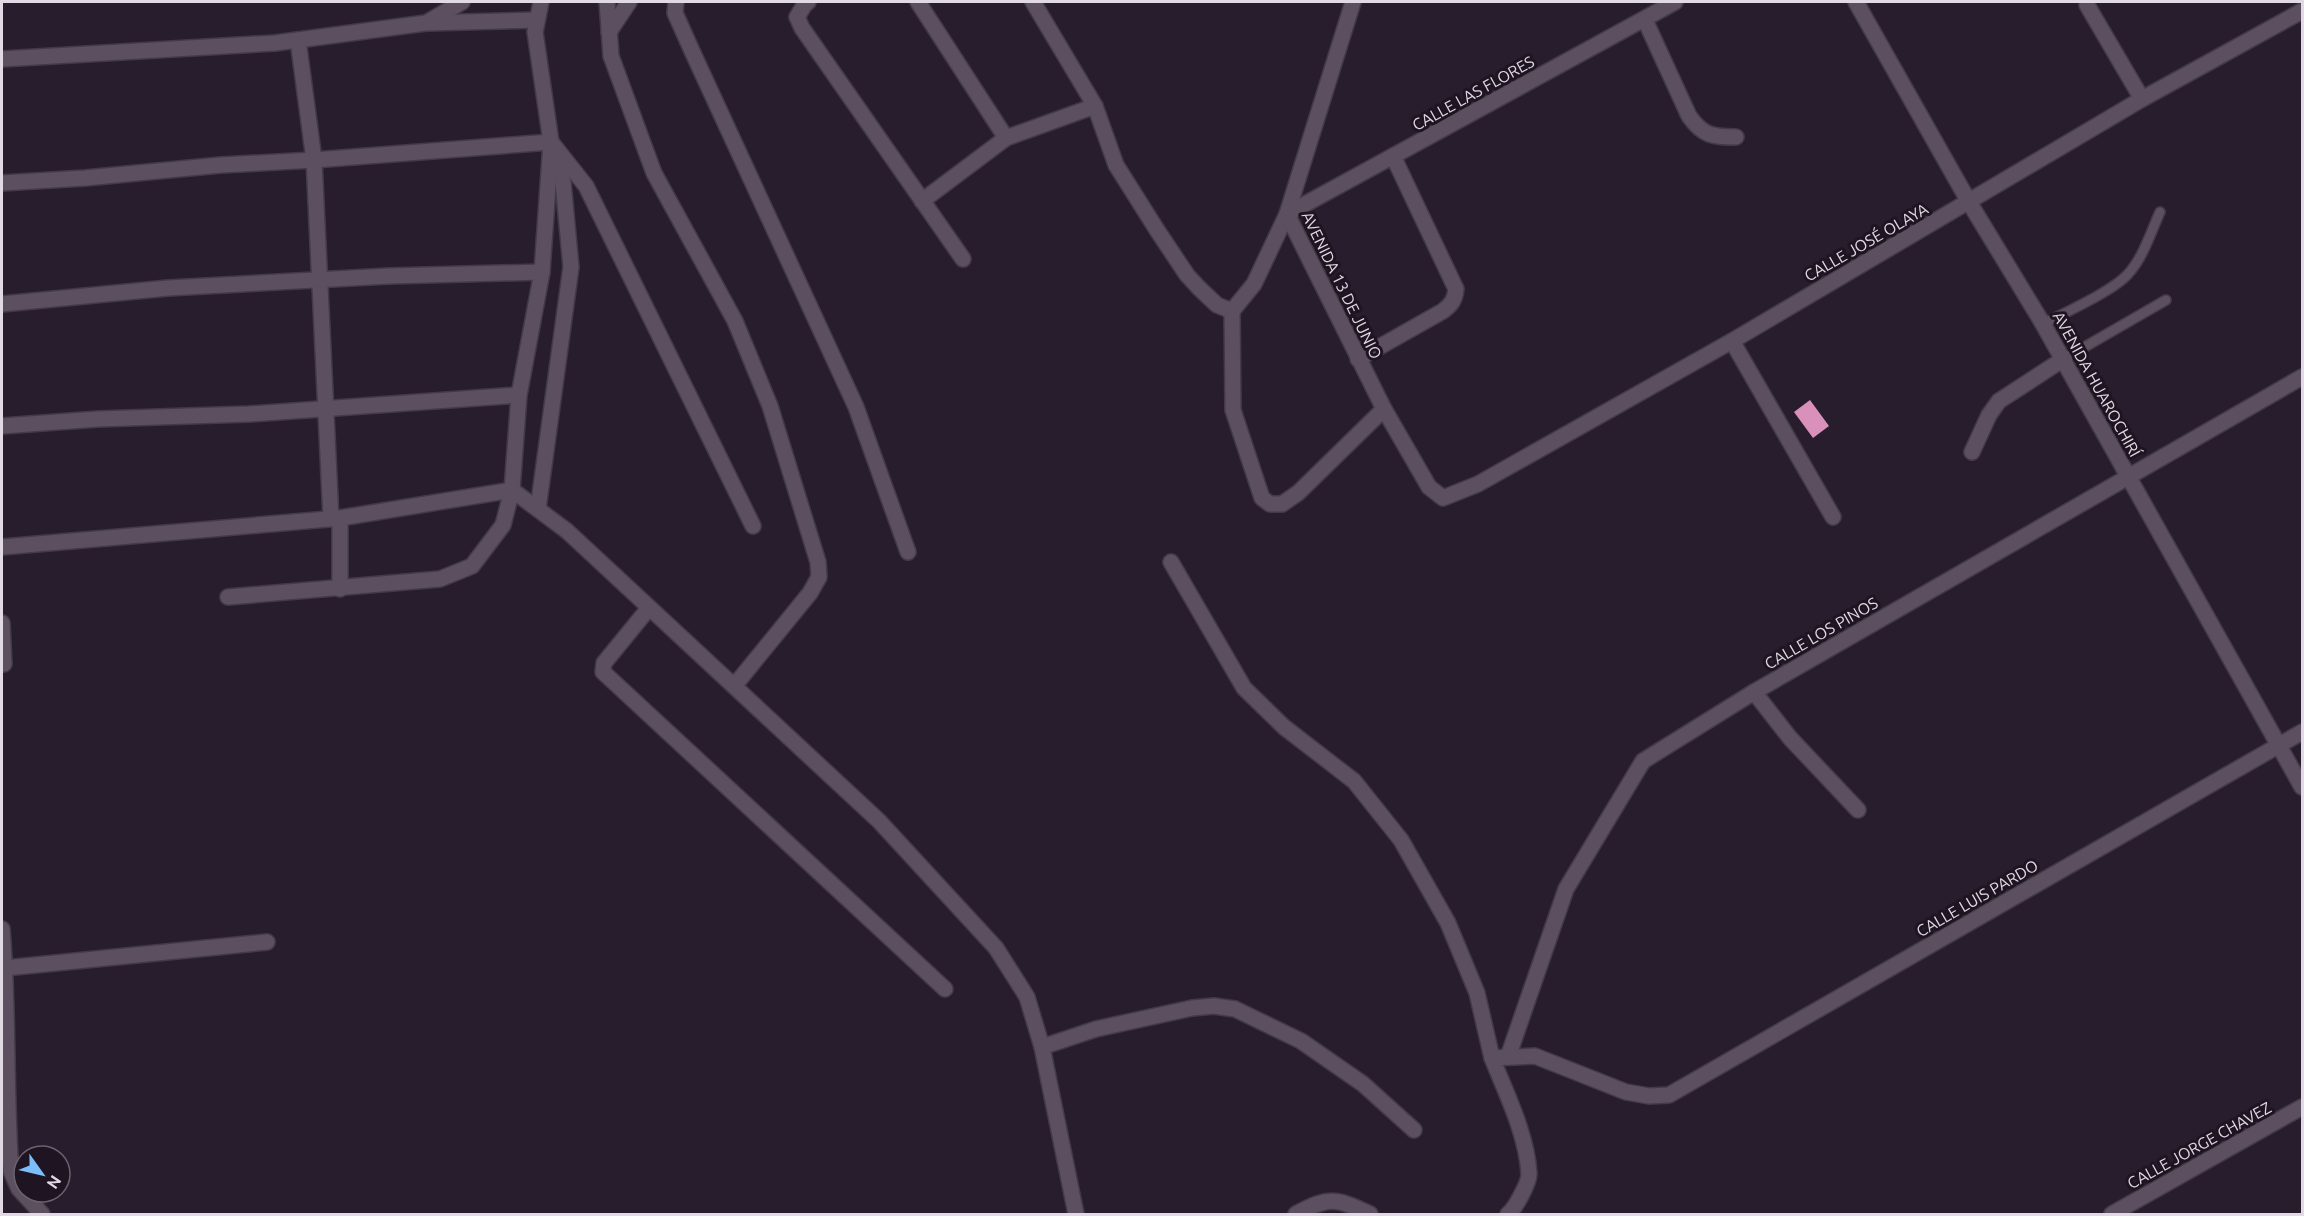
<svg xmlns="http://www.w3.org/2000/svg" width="2304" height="1216" viewBox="0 0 2304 1216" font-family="Ubuntu,sans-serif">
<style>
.building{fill:#d990bb}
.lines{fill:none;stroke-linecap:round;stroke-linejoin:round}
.service-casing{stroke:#423a46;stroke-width:12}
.minor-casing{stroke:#423a46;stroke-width:18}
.service{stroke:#5b4f60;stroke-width:9}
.minor{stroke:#5b4f60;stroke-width:15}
.labels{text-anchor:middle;stroke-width:6;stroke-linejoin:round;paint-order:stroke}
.street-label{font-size:16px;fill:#e1dae4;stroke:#1e1422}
</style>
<rect width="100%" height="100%" fill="#271d2c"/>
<path class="building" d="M 1810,400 L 1829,426 L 1813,438 L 1794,412 Z"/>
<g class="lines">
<g class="service-casing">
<g id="service">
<path d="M 2043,324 C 2064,313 2113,291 2128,274 C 2143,258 2151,232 2160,212"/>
<path d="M 2062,360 L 2166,300"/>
</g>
</g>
<g class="minor-casing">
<g id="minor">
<path d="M 607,2 L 611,56 L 654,173 L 735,321 L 770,406 L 818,562 L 819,577 L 810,593 L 735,685"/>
<path d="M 676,2 L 675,13 L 692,51 L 856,407 L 908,552"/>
<path d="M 808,2 L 805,4 L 797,17 L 802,28 L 963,259"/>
<path d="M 918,2 L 1006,138"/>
<path d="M 1033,2 L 1095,106 L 1116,165 L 1157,230 L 1187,275 L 1199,288 L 1217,305 L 1232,311 L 1254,284 L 1287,214 L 1675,2"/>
<path d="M 1353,2 L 1287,214 L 1384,409 L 1429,487 L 1443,498 L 1478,484 L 1732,341 L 2142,99 L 2302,11"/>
<path d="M 1856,2 L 1969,202 L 2043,324 L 2302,787"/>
<path d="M 2087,5 L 2142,99"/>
<path d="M 1645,20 L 1689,116 C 1703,136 1713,137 1736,137"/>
<path d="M 429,23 L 537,20"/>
<path d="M 609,32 L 629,2"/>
<path d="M 298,40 L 314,160 L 331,519"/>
<path d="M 2,59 L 275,43 L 426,23 L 462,2"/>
<path d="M 551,142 L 586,186 L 753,526"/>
<path d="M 2,183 L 85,178 L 221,165 L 314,160 L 551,142"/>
<path d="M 922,201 L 1006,138 L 1095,106"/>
<path d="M 2,304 L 168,288 L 389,276 L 542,272"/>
<path d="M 1232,311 L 1233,410 L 1262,498 L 1270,504 L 1282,504 L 1298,493 L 1384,409"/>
<path d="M 1732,341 L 1833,517"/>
<path d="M 1358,359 L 1443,311 C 1451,305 1455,300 1456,289 L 1393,156"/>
<path d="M 2,426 L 98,419 L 249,414 L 519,395"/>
<path d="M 1972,452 L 1989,415 L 1999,401 L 2062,360"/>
<path d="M 538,509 L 571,267 L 563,182 L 553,151"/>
<path d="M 340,518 L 340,589"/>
<path d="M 2,547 L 340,518 L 512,490 L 567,531 L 879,821 L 996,948 L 1027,997 L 1042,1047 L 1076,1214"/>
<path d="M 1171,562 L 1244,688 L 1284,727 L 1354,781 L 1401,840 L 1448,923 L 1477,993 L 1492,1058"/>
<path d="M 228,597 L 440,579 L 472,566 L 503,525 L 512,490 L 519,395 L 542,272 L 551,142 L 535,32 L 541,2"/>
<path d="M 649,608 L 604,663 L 603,672 L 945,989"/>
<path d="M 2,623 L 4,664 L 2,664"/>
<path d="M 1754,692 L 1790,738 L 1858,810"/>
<path d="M 2,929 C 9,1009 5,1091 11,1171 L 19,1189 L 42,1214"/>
<path d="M 5,968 L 267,942"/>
<path d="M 1042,1047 L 1096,1029 L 1192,1008 L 1214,1006 L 1235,1009 L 1301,1041 L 1363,1084 L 1414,1130"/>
<path d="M 1508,1057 L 1566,889 L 1643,761 L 1754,692 L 2302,377"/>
<path d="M 1296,1214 C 1329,1196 1336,1198 1370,1214"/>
<path d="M 1508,1214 C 1515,1209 1529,1183 1529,1174 C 1527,1135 1506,1093 1492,1058 L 1535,1056 L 1626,1092 L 1649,1096 L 1669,1095 L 2302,732"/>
<path d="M 2112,1214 L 2302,1107"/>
</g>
</g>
<use href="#service" class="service"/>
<use href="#minor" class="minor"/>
</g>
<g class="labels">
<g class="street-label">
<text transform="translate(1473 93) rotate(-29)" y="6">CALLE LAS FLORES</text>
<text transform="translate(1866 242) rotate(-30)" y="6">CALLE JOSÉ OLAYA</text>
<text transform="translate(1342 285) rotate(64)" y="6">AVENIDA 13 DE JUNIO</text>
<text transform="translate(2097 384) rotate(61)" y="6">AVENIDA HUAROCHIRÍ</text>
<text transform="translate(1821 633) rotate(-30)" y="6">CALLE LOS PINOS</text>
<text transform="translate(1977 898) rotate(-30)" y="6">CALLE LUIS PARDO</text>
<text transform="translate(2199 1145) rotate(-29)" y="6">CALLE JORGE CHAVEZ</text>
</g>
</g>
<rect width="2304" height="1216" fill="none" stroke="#e1dae4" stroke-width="6"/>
<g transform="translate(42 1174) rotate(124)"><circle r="28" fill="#1e1422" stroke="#6c6370" stroke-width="1.5"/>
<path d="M0-4.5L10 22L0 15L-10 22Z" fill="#7cbef9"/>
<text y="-9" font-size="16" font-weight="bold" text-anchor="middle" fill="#e1dae4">N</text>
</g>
</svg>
